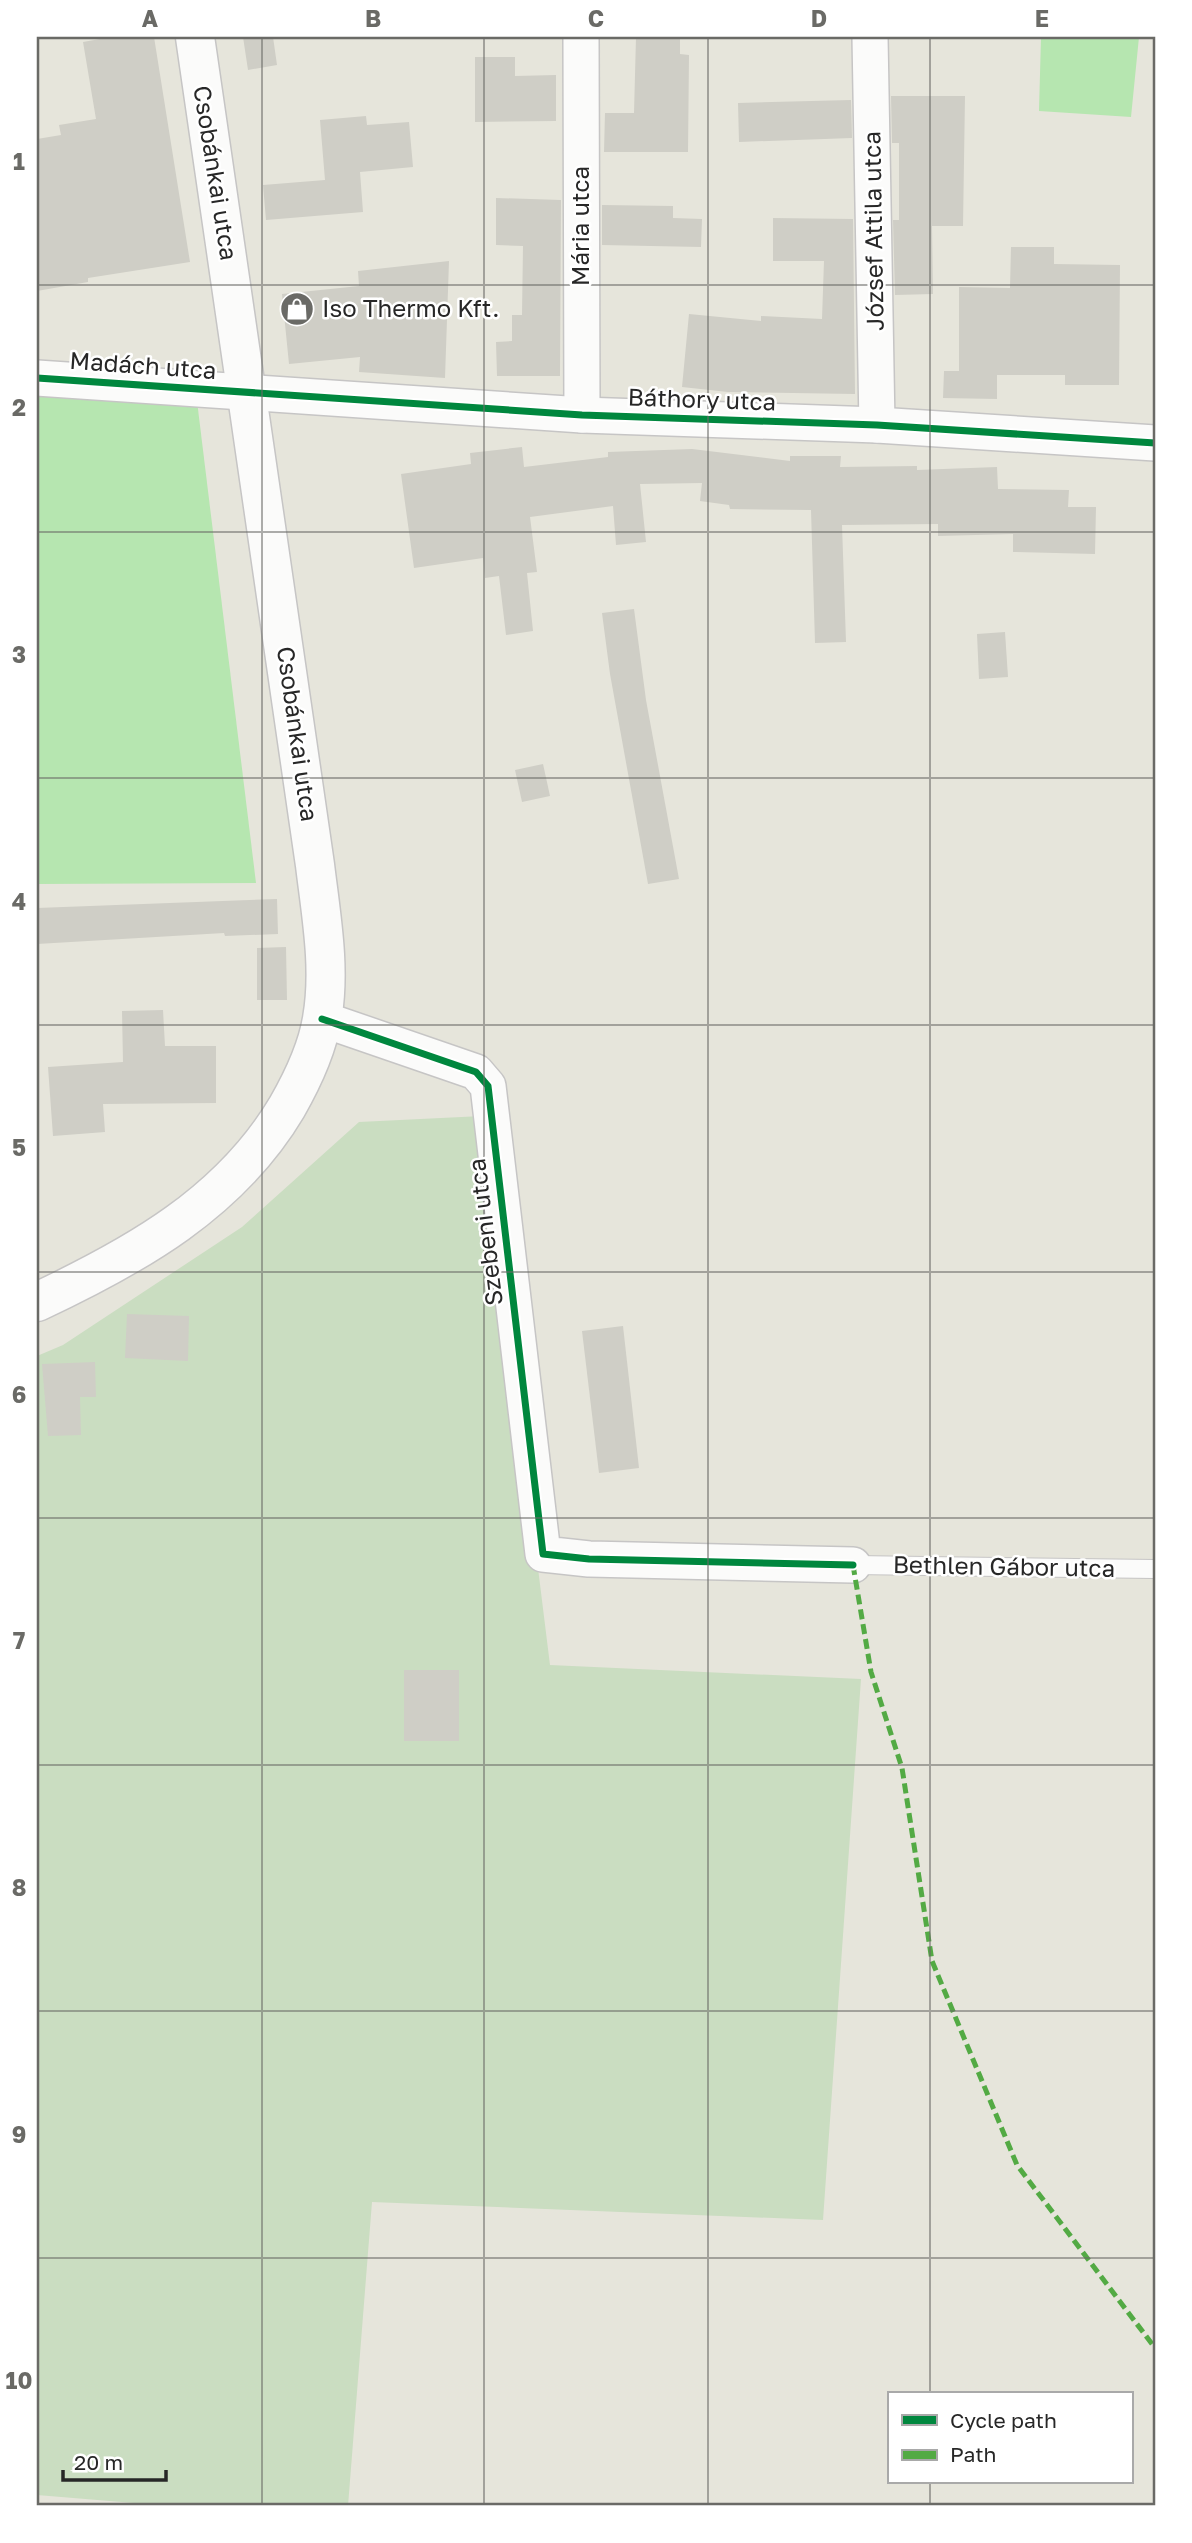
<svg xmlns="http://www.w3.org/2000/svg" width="1192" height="2543" viewBox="0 0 1192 2543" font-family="'Golos Text',sans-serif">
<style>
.green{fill:#b6e6b0}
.cemetery{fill:#caddc1}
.building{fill:#cfcec6}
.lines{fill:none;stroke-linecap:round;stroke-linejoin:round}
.service-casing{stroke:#c6c5c5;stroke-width:20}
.minor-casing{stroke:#c6c5c5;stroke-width:38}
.secondary-casing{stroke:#c6c5c5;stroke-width:41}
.service{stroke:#fbfbfa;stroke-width:18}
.minor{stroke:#fbfbfa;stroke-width:35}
.secondary{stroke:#fbfbfa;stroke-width:38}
.quiet{stroke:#53aa44;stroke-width:5;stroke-dasharray:10 5;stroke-linecap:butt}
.cycleway-casing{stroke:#fff;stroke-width:11}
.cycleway{stroke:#00873e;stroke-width:7}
.grid{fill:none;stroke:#6a6a66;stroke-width:2;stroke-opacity:0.55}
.labels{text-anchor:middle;stroke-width:5;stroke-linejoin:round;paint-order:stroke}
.street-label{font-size:24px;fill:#272727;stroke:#fff}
.poi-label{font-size:24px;fill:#272727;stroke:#fff;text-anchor:start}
.neatline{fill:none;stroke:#6a6a66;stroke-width:2.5}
.grid-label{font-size:23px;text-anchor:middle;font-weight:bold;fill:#6a6a66}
</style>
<rect width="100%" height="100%" fill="#e6e5db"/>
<g class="green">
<path d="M 1041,37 L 1139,37 L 1131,117 L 1039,111 Z"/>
<path d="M 37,390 L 197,401 L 256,883 L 37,884 Z"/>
</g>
<path class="cemetery" d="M 482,1116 L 550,1665 L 861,1679 L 823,2220 L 372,2202 L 348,2506 L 170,2506 L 37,2495 L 37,1356 L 63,1345 L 242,1227 L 359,1122 Z"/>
<g class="building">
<path d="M 111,37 L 154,37 L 190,262 L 88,278 L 88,282 L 37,291 L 37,139 L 61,135 L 59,125 L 96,119 L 83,42 Z"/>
<path d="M 243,37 L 273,37 L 277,65 L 248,70 Z"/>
<path d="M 636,37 L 680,37 L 680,54 L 689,55 L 688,152 L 604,152 L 605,113 L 634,113 Z"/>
<path d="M 475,57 L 515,57 L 515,76 L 556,75 L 556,121 L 475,122 Z"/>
<path d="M 891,96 L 965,96 L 963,226 L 932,226 L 933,294 L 895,295 L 893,220 L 899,220 L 899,143 L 892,143 Z"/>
<path d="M 851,100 L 852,138 L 739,142 L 738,103 Z"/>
<path d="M 366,116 L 367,125 L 409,122 L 413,167 L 360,172 L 363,212 L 266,220 L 263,185 L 325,180 L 320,120 Z"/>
<path d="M 496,198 L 561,200 L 560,376 L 497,376 L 496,342 L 512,341 L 512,315 L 522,315 L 523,246 L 496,245 Z"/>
<path d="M 602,205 L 673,206 L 673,218 L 702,219 L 701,247 L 602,245 Z"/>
<path d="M 773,218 L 853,219 L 855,394 L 728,392 L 682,387 L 689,314 L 761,321 L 761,316 L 822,319 L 824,261 L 773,261 Z"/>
<path d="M 1011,247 L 1054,247 L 1054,264 L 1120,265 L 1119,385 L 1065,385 L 1065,375 L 997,375 L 997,399 L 943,398 L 944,371 L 959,371 L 959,287 L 1010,288 Z"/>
<path d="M 449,261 L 445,378 L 359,372 L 360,357 L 289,364 L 282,294 L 359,286 L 358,271 Z"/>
<path d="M 522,447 L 524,467 L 608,457 L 608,452 L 692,449 L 790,461 L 790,456 L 841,456 L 840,467 L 917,466 L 917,470 L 997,467 L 998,489 L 1069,490 L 1068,507 L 1096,507 L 1095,554 L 1013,552 L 1013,534 L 938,536 L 938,524 L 842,525 L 846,642 L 815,643 L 811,510 L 730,509 L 729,505 L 700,501 L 702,483 L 640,484 L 646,542 L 616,545 L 613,506 L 530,517 L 537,572 L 527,573 L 533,631 L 506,635 L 499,576 L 485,578 L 483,558 L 414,568 L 401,474 L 471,464 L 470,453 Z"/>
<path d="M 634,609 L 646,700 L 679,879 L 648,884 L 610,674 L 602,613 Z"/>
<path d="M 1005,632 L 1008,677 L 979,679 L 977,634 Z"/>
<path d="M 543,764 L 550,796 L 522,802 L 515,770 Z"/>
<path d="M 277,899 L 278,934 L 225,936 L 224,933 L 37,944 L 37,908 Z"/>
<path d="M 286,947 L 287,1000 L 257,1000 L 257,948 Z"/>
<path d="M 163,1010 L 165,1046 L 216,1046 L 216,1103 L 103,1104 L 105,1132 L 53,1136 L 48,1067 L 123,1062 L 122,1011 Z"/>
<path d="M 127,1314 L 189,1316 L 188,1361 L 125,1358 Z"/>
<path d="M 623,1326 L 639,1468 L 599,1473 L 582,1331 Z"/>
<path d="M 95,1362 L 96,1397 L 80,1397 L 81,1435 L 48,1436 L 42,1364 Z"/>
<rect x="404" y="1670" width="55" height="71"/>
</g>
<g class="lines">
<g class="service-casing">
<path id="service" d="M 853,1565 L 1155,1569"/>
</g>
<g class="minor-casing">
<g id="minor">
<path d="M 581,37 L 582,415"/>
<path d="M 870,37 L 877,425"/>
<path d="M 37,378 L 582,415 L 877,425 L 1155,443"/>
<path d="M 322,1019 L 476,1072 L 488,1086 L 543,1554 L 589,1559 L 853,1565"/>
</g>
</g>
<g class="secondary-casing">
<path id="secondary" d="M 37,1302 C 135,1256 230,1203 287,1107 C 303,1079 317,1050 322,1019 C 331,969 321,915 315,865 L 195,37"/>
</g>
<use href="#service" class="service"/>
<use href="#minor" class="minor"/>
<use href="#secondary" class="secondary"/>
<path class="quiet" d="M 853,1565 L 871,1672 L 902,1768 L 932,1961 L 1017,2165 L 1155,2348"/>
<g class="cycleway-casing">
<g id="cycleway">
<path d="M 37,378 L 582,415 L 877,425 L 1155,443"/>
<path d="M 322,1019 L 476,1072 L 488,1086 L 543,1554 L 589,1559 L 853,1565"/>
</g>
</g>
<use href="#cycleway" class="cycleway"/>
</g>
<path class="grid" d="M 262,37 L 262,2506M 484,37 L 484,2506M 708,37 L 708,2506M 930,37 L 930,2394M 37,285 L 1155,285M 37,532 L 1155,532M 37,778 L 1155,778M 37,1025 L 1155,1025M 37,1272 L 1155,1272M 37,1518 L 1155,1518M 37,1765 L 1155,1765M 37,2011 L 1155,2011M 37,2258 L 1155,2258M 930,2482 L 930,2506"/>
<defs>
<g id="shop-disc" transform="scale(1.75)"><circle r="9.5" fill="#6a6a66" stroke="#fff"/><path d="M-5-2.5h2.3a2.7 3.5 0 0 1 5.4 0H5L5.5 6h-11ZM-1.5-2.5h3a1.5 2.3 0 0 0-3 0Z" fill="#fff"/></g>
</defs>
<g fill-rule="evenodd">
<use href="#shop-disc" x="297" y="309"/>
</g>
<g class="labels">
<g class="street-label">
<text transform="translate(215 173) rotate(81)" y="8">Csobánkai utca</text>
<text transform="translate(581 226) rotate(-90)" y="8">Mária utca</text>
<text transform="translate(874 231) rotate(-91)" y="8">József Attila utca</text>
<text transform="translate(143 366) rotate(4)" y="8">Madách utca</text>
<text transform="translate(702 400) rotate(2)" y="8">Báthory utca</text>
<text transform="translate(297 734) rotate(82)" y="8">Csobánkai utca</text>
<text transform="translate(486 1232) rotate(-97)" y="8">Szebeni utca</text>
<text transform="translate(1004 1567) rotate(1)" y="8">Bethlen Gábor utca</text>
</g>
<g class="poi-label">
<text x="322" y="317">Iso Thermo Kft.</text>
</g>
</g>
<rect width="1192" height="2543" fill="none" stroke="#ffffff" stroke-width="77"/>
<rect x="888" y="2392" width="245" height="91" fill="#ffffff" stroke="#a9a9a9" stroke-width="2"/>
<rect x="902" y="2415" width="35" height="10" fill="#00873e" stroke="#a9a9a9" stroke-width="2"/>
<text x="950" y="2428" font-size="21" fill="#272727">Cycle path</text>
<rect x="902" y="2450" width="35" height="10" fill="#53aa44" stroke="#a9a9a9" stroke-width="2"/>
<text x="950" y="2462" font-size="21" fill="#272727">Path</text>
<path d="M63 2470v10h103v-10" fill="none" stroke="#272727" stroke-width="3.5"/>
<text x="74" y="2470" font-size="21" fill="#272727" stroke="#ffffff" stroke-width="5" paint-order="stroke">20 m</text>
<rect x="38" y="38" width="1116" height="2466" class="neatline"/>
<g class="grid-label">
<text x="150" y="27">A</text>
<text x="373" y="27">B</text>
<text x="596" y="27">C</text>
<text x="819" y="27">D</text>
<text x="1042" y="27">E</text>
<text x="19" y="170">1</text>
<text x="19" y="416">2</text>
<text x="19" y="663">3</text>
<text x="19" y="910">4</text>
<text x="19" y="1156">5</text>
<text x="19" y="1403">6</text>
<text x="19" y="1649">7</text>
<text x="19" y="1896">8</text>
<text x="19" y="2143">9</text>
<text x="19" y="2389">10</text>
</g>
</svg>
